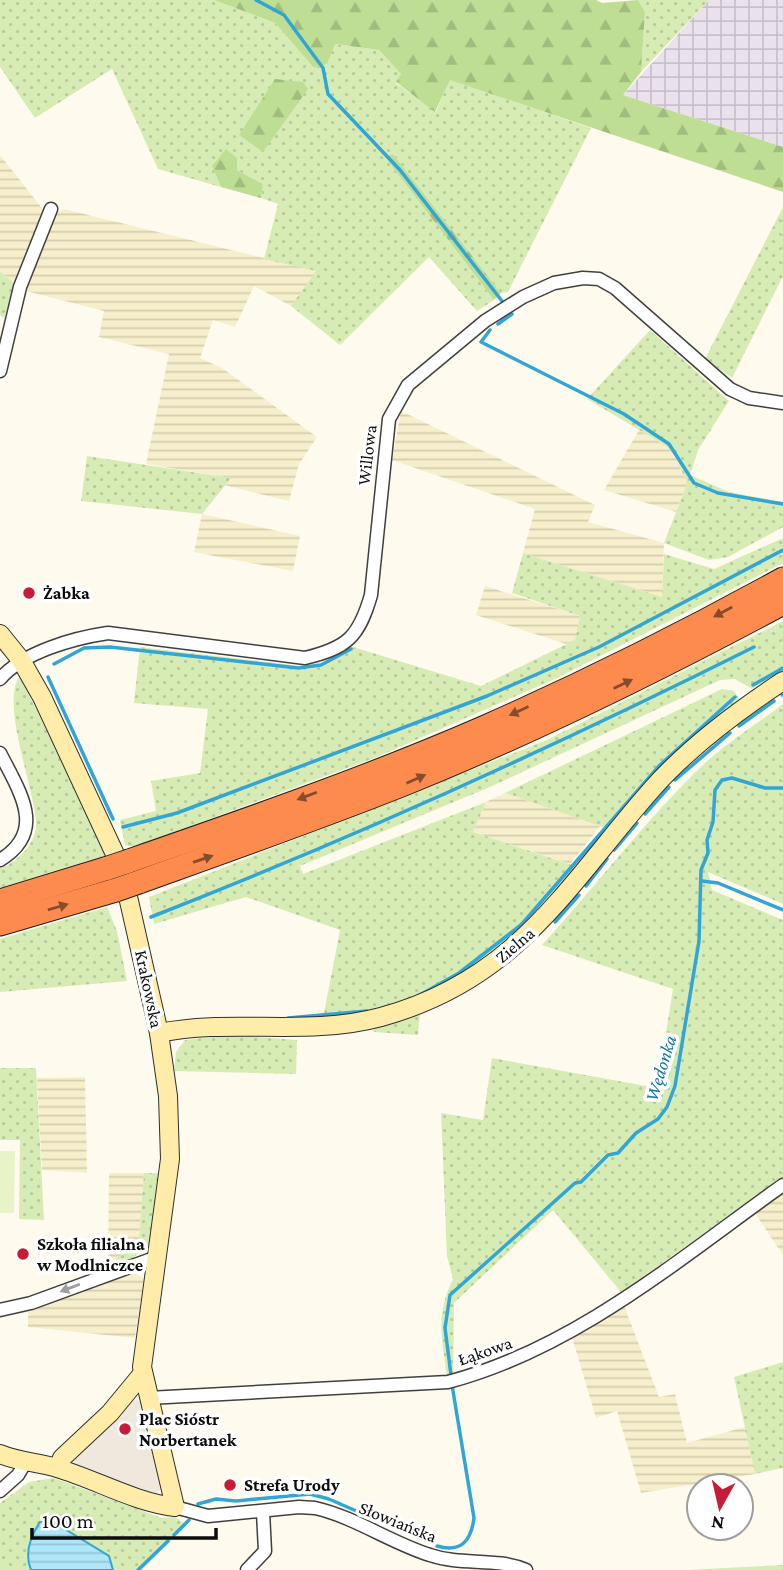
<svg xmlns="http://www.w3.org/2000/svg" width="783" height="1570" viewBox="0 0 783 1570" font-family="'Crimson Pro',serif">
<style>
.industrial{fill:url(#industrial-grid)}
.farmland{fill:url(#farmland-rules)}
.grass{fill:url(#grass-dots)}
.forest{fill:url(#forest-firs)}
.pitch{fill:#e8f3c7}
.plaza{fill:#f0e8dc}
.water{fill:url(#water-rules);stroke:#31a6d6;stroke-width:2}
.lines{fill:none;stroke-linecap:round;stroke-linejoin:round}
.stream{stroke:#31a6d6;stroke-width:3.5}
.street-casing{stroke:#404040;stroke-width:15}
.secondary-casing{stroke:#2f2f2f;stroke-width:20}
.highway-casing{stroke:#1e1e1e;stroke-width:25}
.street{stroke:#fff;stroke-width:12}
.secondary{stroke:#ffeca9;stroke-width:18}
.highway{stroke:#fd8b4e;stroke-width:23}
.highway-bridge-casing{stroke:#1e1e1e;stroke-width:25;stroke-linecap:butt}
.highway-bridge{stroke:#fd8b4e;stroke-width:23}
.oneway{fill:#854c2e}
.oneway2{fill:#9e9e9e}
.poi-dot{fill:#c61c37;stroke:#fff;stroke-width:2.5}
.labels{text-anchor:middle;stroke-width:7;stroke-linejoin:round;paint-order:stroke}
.street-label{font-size:18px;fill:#0d0d0d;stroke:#fff}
.poi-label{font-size:18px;font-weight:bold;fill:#0d0d0d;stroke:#fff;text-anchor:start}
.water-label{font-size:19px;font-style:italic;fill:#0f75a7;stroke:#fff}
</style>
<defs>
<pattern id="industrial-grid" width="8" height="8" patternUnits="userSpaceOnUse" patternTransform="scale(1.75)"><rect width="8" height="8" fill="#eae1ed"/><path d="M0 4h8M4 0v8" fill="none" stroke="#c8c0ca"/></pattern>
<pattern id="farmland-rules" width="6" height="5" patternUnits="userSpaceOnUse" patternTransform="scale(1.75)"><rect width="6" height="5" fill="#f7efcc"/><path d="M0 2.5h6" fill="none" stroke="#d3ccae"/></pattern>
<pattern id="grass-dots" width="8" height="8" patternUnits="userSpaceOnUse" patternTransform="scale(1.75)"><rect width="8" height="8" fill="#d7ecb5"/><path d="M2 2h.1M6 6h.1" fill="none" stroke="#b7c99a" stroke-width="1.8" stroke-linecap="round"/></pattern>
<pattern id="forest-firs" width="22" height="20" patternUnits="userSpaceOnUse" patternTransform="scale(1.75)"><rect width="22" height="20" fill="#bdde93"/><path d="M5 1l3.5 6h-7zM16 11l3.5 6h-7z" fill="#a1bd7e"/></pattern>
<pattern id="water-rules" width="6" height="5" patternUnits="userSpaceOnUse" patternTransform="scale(1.75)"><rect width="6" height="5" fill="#afe6fa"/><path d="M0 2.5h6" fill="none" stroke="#95c4d5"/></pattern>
</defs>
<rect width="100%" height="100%" fill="#fffaee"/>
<path class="industrial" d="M 709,0 L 783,0 L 783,147 L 623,95 Z"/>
<g class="farmland">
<path d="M 0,155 L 45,212 L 15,284 L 0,271 Z"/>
<path d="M 64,209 L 317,271 L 291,306 L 254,286 L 235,327 L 213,320 L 200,358 L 222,368 L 317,437 L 299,464 L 289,501 L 224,485 L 230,478 L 146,464 L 169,354 L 99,337 L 104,311 L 22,290 L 55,214 Z"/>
<path d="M 401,411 L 595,505 L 588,522 L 664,543 L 662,597 L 523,553 L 535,509 L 392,460 Z"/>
<path d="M 639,430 L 666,446 L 675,455 L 687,484 L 676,512 L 604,490 Z"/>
<path d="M 202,514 L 300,536 L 293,571 L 194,552 Z"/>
<path d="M 485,586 L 580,616 L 575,641 L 566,644 L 476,615 Z"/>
<path d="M 505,793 L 600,826 L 570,864 L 473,832 L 486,802 Z"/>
<path d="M 85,1077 L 87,1173 L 42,1170 L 37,1078 Z"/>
<path d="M 109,1173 L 144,1173 L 139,1239 L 127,1252 L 108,1263 Z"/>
<path d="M 783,1187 L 783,1255 L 752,1209 Z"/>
<path d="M 131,1272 L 144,1278 L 135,1338 L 28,1327 L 28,1312 Z"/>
<path d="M 623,1303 L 659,1397 L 675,1394 L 687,1443 L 745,1427 L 755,1474 L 641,1493 L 617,1411 L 596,1418 L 572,1337 Z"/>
</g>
<g class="grass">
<path d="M 0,0 L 214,0 L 275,23 L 314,68 L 327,64 L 334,44 L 379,50 L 401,74 L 396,83 L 436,112 L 450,79 L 591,128 L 508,292 L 501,293 L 393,154 L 385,157 L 494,300 L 477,311 L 429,257 L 340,345 L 291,306 L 316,271 L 264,259 L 278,204 L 261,198 L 263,184 L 237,170 L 212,166 L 221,187 L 158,169 L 112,69 L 35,118 L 0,67 Z"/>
<path d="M 638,0 L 709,0 L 641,72 L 645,12 Z"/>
<path d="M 783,207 L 783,276 L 732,378 L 705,359 Z"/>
<path d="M 0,271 L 15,284 L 4,318 L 0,315 Z"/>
<path d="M 650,330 L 729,401 L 698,450 L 690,475 L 729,492 L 783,502 L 783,527 L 728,557 L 709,560 L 664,543 L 687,484 L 675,455 L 666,446 L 587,399 Z"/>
<path d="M 87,456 L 231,478 L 202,514 L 81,501 Z"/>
<path d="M 783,538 L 783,563 L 555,679 L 377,757 L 134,847 L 125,845 L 120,820 L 156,811 L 151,781 L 200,773 L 208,709 L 134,703 L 140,647 L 299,666 L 322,663 L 353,647 L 481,686 L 575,640 L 580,616 L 512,593 L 523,553 L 662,597 L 664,554 L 714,569 Z"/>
<path d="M 783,621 L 783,670 L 752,689 L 735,679 L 720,680 L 490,787 L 300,866 L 303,874 L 486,802 L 473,832 L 578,867 C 511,944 435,1023 324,1013 L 340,930 L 246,897 L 154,924 L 149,897 L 547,740 Z"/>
<path d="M 20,676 L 107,855 L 0,888 L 0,868 C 10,866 15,860 22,854 C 31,845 37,834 36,821 C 33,784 0,702 20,676 Z"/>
<path d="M 722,689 L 734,691 L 739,699 L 671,758 L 608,829 L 505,793 Z"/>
<path d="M 783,704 L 783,904 L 708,872 L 712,890 L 783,920 L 783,1178 L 621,1292 L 553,1210 L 454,1303 L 453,1376 L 447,1377 C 442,1338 435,1315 453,1279 L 447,1256 L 441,1113 L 483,1120 L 492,1058 L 657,1088 L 673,989 L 542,945 C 597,885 646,819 706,762 C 729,741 758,723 783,704 Z"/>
<path d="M 107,907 L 117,931 L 127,981 L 0,992 L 0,939 Z"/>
<path d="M 420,1013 L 418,1035 L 374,1032 L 373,1027 Z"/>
<path d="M 230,1035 L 297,1040 L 296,1074 L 174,1071 L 176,1052 L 185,1040 Z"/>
<path d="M 0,1068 L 36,1068 L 44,1220 L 19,1219 L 20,1140 L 0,1140 Z"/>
<path d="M 144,1173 L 164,1173 L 151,1242 L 132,1259 L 95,1271 L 127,1252 L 139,1239 Z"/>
<path d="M 783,1362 L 783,1468 L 755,1474 L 734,1377 Z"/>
<path d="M 54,1478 L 162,1518 L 175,1517 L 187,1525 L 142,1570 L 0,1570 L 0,1503 L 29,1482 Z"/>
<path d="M 783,1565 L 783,1570 L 686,1570 Z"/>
</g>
<g class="forest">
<path d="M 214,0 L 596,0 L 602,3 L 638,0 L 645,12 L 641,72 L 623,95 L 783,147 L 783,192 L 450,80 L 435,112 L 396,82 L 401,74 L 379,50 L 335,44 L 327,64 L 314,68 L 275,23 Z"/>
<path d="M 275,79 L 303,82 L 308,89 L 263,152 L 239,135 Z"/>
<path d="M 226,149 L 237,158 L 237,170 L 263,184 L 261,198 L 221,187 L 212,166 Z"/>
<path d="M 393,154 L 501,293 L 494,300 L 385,157 Z"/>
</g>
<path class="pitch" d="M 0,1151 L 15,1151 L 14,1213 L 0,1213 Z"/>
<path class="plaza" d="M 137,1400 L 142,1402 L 163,1488 L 154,1495 L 74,1465 L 73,1461 L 129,1401 Z"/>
<path class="water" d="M 50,1520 L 109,1556 L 113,1570 L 31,1570 C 24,1553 30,1537 40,1522 Z"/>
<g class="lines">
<g class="stream">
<path d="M 256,0 L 284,15 L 323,68 L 328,94 L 400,170 L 502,301"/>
<path d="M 498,324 L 512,314"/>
<path d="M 490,330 L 481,342 L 624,414 L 669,444 L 694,483 L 718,493 L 783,504"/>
<path d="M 54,664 L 84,648 L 110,647 L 298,668 L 321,665 L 351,649"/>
<path d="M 48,677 L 113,819"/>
<path d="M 753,685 L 783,668"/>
<path d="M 782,695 L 783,695"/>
<path d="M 739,726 L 774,701"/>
<path d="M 675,780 L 730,733"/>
<path d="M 645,814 L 669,787"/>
<path d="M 123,827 L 177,813 L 487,696 L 599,647 L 783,550"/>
<path d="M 614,850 L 637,823"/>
<path d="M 702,881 L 718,883 L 783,910"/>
<path d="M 586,886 L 607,859"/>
<path d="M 151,917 C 356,837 556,746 754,647"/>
<path d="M 555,922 L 579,895"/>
<path d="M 418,996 L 459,973 L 521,925 L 660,765 L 735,697"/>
<path d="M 288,1018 L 367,1011"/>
<path d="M 451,1375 L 445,1328 L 450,1295 L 575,1183 L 581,1182 L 608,1155 L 618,1153 L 636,1133 L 658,1119 L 667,1107 L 675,1086 L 699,941 L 701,870 L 708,853 L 707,840 L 713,822 L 715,790 L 722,780 L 732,778 L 765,788 L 783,788"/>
<path d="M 198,1504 L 216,1499 L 236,1501 L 310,1494 L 329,1499 L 386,1524"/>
<path d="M 399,1529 L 429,1542"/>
<path d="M 174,1535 L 189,1520"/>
<path d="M 437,1546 C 461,1553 471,1541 474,1518 L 452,1385"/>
<path d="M 138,1570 L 168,1541"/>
</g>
<g class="street-casing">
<g id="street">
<path d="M 0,371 L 20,287 L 51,209"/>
<path d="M 0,679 C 23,652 74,638 108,633 L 305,658 C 347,648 359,637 371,595 L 389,419 L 408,385 L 485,321 L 523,297 L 554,283 L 583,278 L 599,279 L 615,288 L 730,389 L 749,398 L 783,403"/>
<path d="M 0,753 C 19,791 48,831 0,860"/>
<path d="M 0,1310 L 31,1303 L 157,1257"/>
<path d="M 148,1398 L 448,1382 C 574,1349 679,1259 783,1185"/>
<path d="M 0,1491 L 18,1475 L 25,1463"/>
<path d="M 175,1507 L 208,1516 L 299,1507 L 315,1508 C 355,1517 391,1543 430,1555 C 462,1566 495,1557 526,1570"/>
<path d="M 247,1570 L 265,1551 L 263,1512"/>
</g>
</g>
<g class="secondary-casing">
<g id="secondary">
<path d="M 0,634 L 21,660 L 42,697 L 114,852 L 129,901 L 159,1033 L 168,1096 L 170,1159 L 142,1367 L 175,1507 C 134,1502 97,1480 57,1468 C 38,1462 19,1462 0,1454"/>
<path d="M 159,1033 C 232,1018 307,1037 381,1017 C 517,980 566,887 652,789 C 689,747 736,712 783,681"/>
<path d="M 58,1468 L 62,1458 L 110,1413 L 143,1373"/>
</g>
</g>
<g class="highway-casing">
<g id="highway">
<path d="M 129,861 C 247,820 368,778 483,728 C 585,683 685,633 783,579"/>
<path d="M 139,882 C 228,850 316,819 404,784 C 533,732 660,669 783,603"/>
<path d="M 0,901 L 108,868"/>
<path d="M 0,924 L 116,890"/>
</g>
</g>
<use href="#street" class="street"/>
<use href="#secondary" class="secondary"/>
<use href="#highway" class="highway"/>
<g class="highway-bridge-casing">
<g id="highway-bridge">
<path d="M 108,868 L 129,861"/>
<path d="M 116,890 L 139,882"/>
</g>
</g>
<use href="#highway-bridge" class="highway-bridge"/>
</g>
<defs><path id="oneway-solid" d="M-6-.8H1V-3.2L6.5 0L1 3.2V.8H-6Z" transform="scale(1.75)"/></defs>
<g class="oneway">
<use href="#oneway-solid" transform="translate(723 612) rotate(152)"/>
<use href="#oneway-solid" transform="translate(623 684) rotate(-26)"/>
<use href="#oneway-solid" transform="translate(519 711) rotate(155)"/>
<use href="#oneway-solid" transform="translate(416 779) rotate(-24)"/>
<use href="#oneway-solid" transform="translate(307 796) rotate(159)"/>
<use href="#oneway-solid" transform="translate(203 859) rotate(-19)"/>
<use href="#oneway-solid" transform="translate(58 907) rotate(-16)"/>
</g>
<use class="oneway2" href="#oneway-solid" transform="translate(70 1288) rotate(159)"/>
<g class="poi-dot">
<circle cx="29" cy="593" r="7"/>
<circle cx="23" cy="1254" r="7"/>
<circle cx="125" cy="1429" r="7"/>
<circle cx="230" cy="1485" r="7"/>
</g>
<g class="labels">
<g class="street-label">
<text transform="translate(367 455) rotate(-83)" y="6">Willowa</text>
<text transform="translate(515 945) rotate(-40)" y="6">Zielna</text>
<text transform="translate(149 989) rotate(78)" y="6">Krakowska</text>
<text transform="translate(485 1351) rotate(-19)" y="6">Łąkowa</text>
<text transform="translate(398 1522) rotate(22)" y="6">Słowiańska</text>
</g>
<g class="poi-label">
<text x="43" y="599">Żabka</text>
<text x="37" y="1250">Szkoła filialna<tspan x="37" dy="21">w Modlniczce</tspan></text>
<text x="139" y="1425">Plac Sióstr<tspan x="139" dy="21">Norbertanek</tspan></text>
<text x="244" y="1491">Strefa Urody</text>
</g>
<g class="water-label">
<text transform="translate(660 1068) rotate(-73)" y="7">Wędonka</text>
</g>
</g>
<g transform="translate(720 1507) rotate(188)"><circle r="33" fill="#ffffff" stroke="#9e9e9e" stroke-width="2"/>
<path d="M0-5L12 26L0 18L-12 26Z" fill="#c61c37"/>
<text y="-10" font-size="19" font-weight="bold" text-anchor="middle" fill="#0d0d0d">N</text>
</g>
<path d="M32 1528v10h184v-10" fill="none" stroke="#0d0d0d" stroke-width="3.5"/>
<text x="42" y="1528" font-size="21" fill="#0d0d0d" stroke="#ffffff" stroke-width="5" paint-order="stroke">100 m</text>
</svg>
